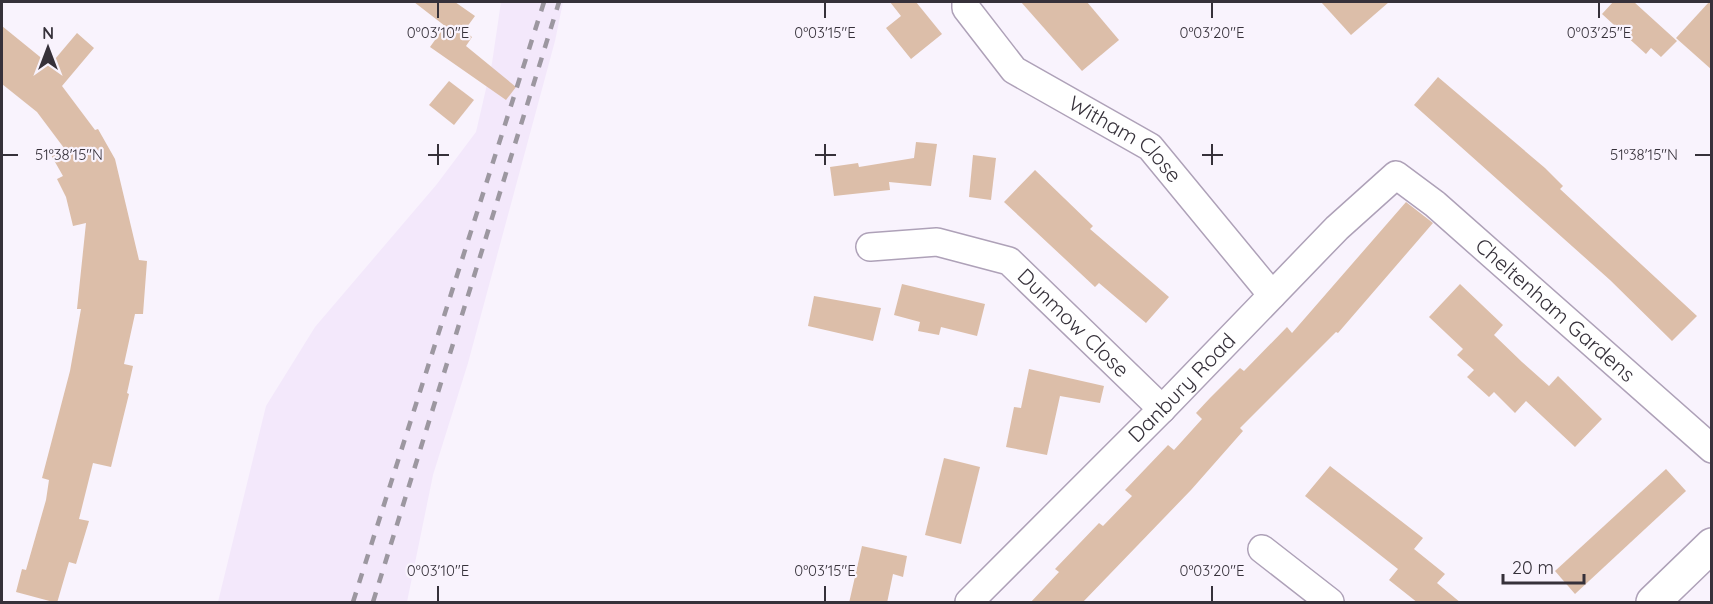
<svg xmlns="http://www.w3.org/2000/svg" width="1713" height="604" viewBox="0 0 1713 604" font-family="Quicksand,sans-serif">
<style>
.built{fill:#f3e8fb}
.building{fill:#dcbea9}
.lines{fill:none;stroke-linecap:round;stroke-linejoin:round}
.street-casing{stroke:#aea1b8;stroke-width:30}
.secondary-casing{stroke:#aea1b8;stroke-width:36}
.street{stroke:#fff;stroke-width:27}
.secondary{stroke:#fff;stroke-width:33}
.rail{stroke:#9c97a0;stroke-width:4.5;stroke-dasharray:10 10;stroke-linecap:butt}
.ticks{fill:none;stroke:#36313a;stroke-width:2}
.labels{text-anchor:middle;stroke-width:4.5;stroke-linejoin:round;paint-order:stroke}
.street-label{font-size:21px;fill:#36313a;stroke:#f9f3fd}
.ticks-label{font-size:15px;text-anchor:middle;fill:#36313a;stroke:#f9f3fd;stroke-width:4.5;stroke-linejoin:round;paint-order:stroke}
</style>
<rect width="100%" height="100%" fill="#f9f3fd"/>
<path class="built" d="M 501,2 L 563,2 L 555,41 L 468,363 L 433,475 L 407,602 L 218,602 L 266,406 L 315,327 L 437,184 L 476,132 L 492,63 Z"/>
<g class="building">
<path d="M 414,2 L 455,2 L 475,16 L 464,31 L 472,37 L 466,46 L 516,87 L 506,100 L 430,47 L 445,26 Z"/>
<path d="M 890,2 L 916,2 L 942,34 L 911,59 L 886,28 L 901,16 Z"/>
<path d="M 1021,2 L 1087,2 L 1119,40 L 1082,71 Z"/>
<path d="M 1321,2 L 1389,2 L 1351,35 Z"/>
<path d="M 1613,2 L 1634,2 L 1677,41 L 1661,57 L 1651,48 L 1646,54 L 1602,14 Z"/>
<path d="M 1709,2 L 1712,2 L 1712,70 L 1676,38 Z"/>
<path d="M 2,26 L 50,65 L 77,33 L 94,48 L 62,86 L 95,130 L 98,129 L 115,159 L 139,260 L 147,261 L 143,314 L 135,314 L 124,364 L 133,366 L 127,393 L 129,394 L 111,467 L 93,463 L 79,519 L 89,521 L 76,564 L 69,562 L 57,603 L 16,592 L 22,569 L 26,570 L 46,500 L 49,480 L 42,478 L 70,371 L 81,309 L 77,309 L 86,223 L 73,226 L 66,197 L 57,179 L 63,176 L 51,155 L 64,148 L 37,112 L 2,84 Z"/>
<path d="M 1438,77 L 1545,168 L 1563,186 L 1560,189 L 1697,316 L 1672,341 L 1610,280 L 1414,105 Z"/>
<path d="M 449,81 L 474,100 L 454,125 L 429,105 Z"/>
<path d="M 916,142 L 937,144 L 931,186 L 889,182 L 890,190 L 834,196 L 830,167 L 858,163 L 859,167 L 914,158 Z"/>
<path d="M 973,155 L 996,158 L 991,200 L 969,197 Z"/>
<path d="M 1035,170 L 1093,226 L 1090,229 L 1169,297 L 1146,323 L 1099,283 L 1095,287 L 1004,202 Z"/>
<path d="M 1406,202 L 1433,223 L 1338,333 L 1336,332 L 1240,428 L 1243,431 L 1191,490 L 1082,603 L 1030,603 L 1059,572 L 1055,569 L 1099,523 L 1103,526 L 1132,496 L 1125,490 L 1168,445 L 1174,450 L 1202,419 L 1196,413 L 1210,398 L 1240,368 L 1244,371 L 1287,327 L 1292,333 Z"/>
<path d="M 902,284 L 985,304 L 977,336 L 941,327 L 939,335 L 918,331 L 920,322 L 894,315 Z"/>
<path d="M 1460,284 L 1503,325 L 1494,335 L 1522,362 L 1549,386 L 1558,376 L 1602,419 L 1575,447 L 1526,401 L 1515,413 L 1494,392 L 1489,397 L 1467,377 L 1474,370 L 1457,355 L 1463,349 L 1429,317 Z"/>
<path d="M 814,296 L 881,308 L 873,341 L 808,326 Z"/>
<path d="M 1029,369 L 1104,386 L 1100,403 L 1060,396 L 1047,455 L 1006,447 L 1014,407 L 1021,408 Z"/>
<path d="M 944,458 L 980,467 L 961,544 L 925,535 Z"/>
<path d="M 1330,466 L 1423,538 L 1414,549 L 1445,574 L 1437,583 L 1461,603 L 1418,603 L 1389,580 L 1398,569 L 1305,496 Z"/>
<path d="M 1666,469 L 1686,491 L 1575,594 L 1555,571 Z"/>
<path d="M 862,546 L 907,556 L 903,577 L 893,574 L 887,603 L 849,603 Z"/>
</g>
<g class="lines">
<g class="street-casing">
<g id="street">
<path id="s1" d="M 966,2 L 966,8 L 1014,70 L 1150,147 L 1272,295"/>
<path id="s2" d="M 870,247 L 937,242 L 1009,261 L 1162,409"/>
<path d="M 1262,549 L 1330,602"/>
<path id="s3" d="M 969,602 L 1162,409 L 1337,228 L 1396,175 L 1435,204 L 1712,449"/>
</g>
</g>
<g class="secondary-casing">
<path id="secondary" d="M 1653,602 L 1712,545"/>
</g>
<use href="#street" class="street"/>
<use href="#secondary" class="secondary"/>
<g class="rail">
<path d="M 353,602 L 544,2"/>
<path d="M 373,602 L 559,2"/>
</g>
</g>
<path class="ticks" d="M 438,3 L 438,18M 825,3 L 825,18M 1212,3 L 1212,18M 1599,3 L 1599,18M 438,144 L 438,165M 825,144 L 825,165M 1212,144 L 1212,165M 3,155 L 18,155M 428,155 L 449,155M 815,155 L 836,155M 1202,155 L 1223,155M 1695,155 L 1710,155M 438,586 L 438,601M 825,586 L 825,601M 1212,586 L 1212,601"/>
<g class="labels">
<g class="street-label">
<text dy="7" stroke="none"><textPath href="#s1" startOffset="216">Witham Close</textPath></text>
<text dy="7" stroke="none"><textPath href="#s3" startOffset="813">Cheltenham Gardens</textPath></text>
<text dy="7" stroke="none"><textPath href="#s2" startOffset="231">Dunmow Close</textPath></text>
<text dy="7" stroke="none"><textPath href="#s3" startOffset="302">Danbury Road</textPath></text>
</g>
</g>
<g class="ticks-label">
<text x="438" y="38">0°03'10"E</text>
<text x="825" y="38">0°03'15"E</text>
<text x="1212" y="38">0°03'20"E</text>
<text x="1599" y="38">0°03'25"E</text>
<text x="69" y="160">51°38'15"N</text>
<text x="1644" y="160">51°38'15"N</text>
<text x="438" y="576">0°03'10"E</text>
<text x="825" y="576">0°03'15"E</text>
<text x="1212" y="576">0°03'20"E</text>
</g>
<rect width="1713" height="604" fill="none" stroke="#36313a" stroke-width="6"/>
<g transform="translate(48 48)" stroke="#f9f3fd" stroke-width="4.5" paint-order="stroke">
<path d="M0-4.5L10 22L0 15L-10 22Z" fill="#36313a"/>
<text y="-9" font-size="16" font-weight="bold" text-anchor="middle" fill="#36313a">N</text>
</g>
<path d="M1503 574v9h81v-9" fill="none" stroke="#36313a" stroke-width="3"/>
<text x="1512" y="574" font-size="18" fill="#36313a" stroke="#f9f3fd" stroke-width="4.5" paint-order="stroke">20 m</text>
</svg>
